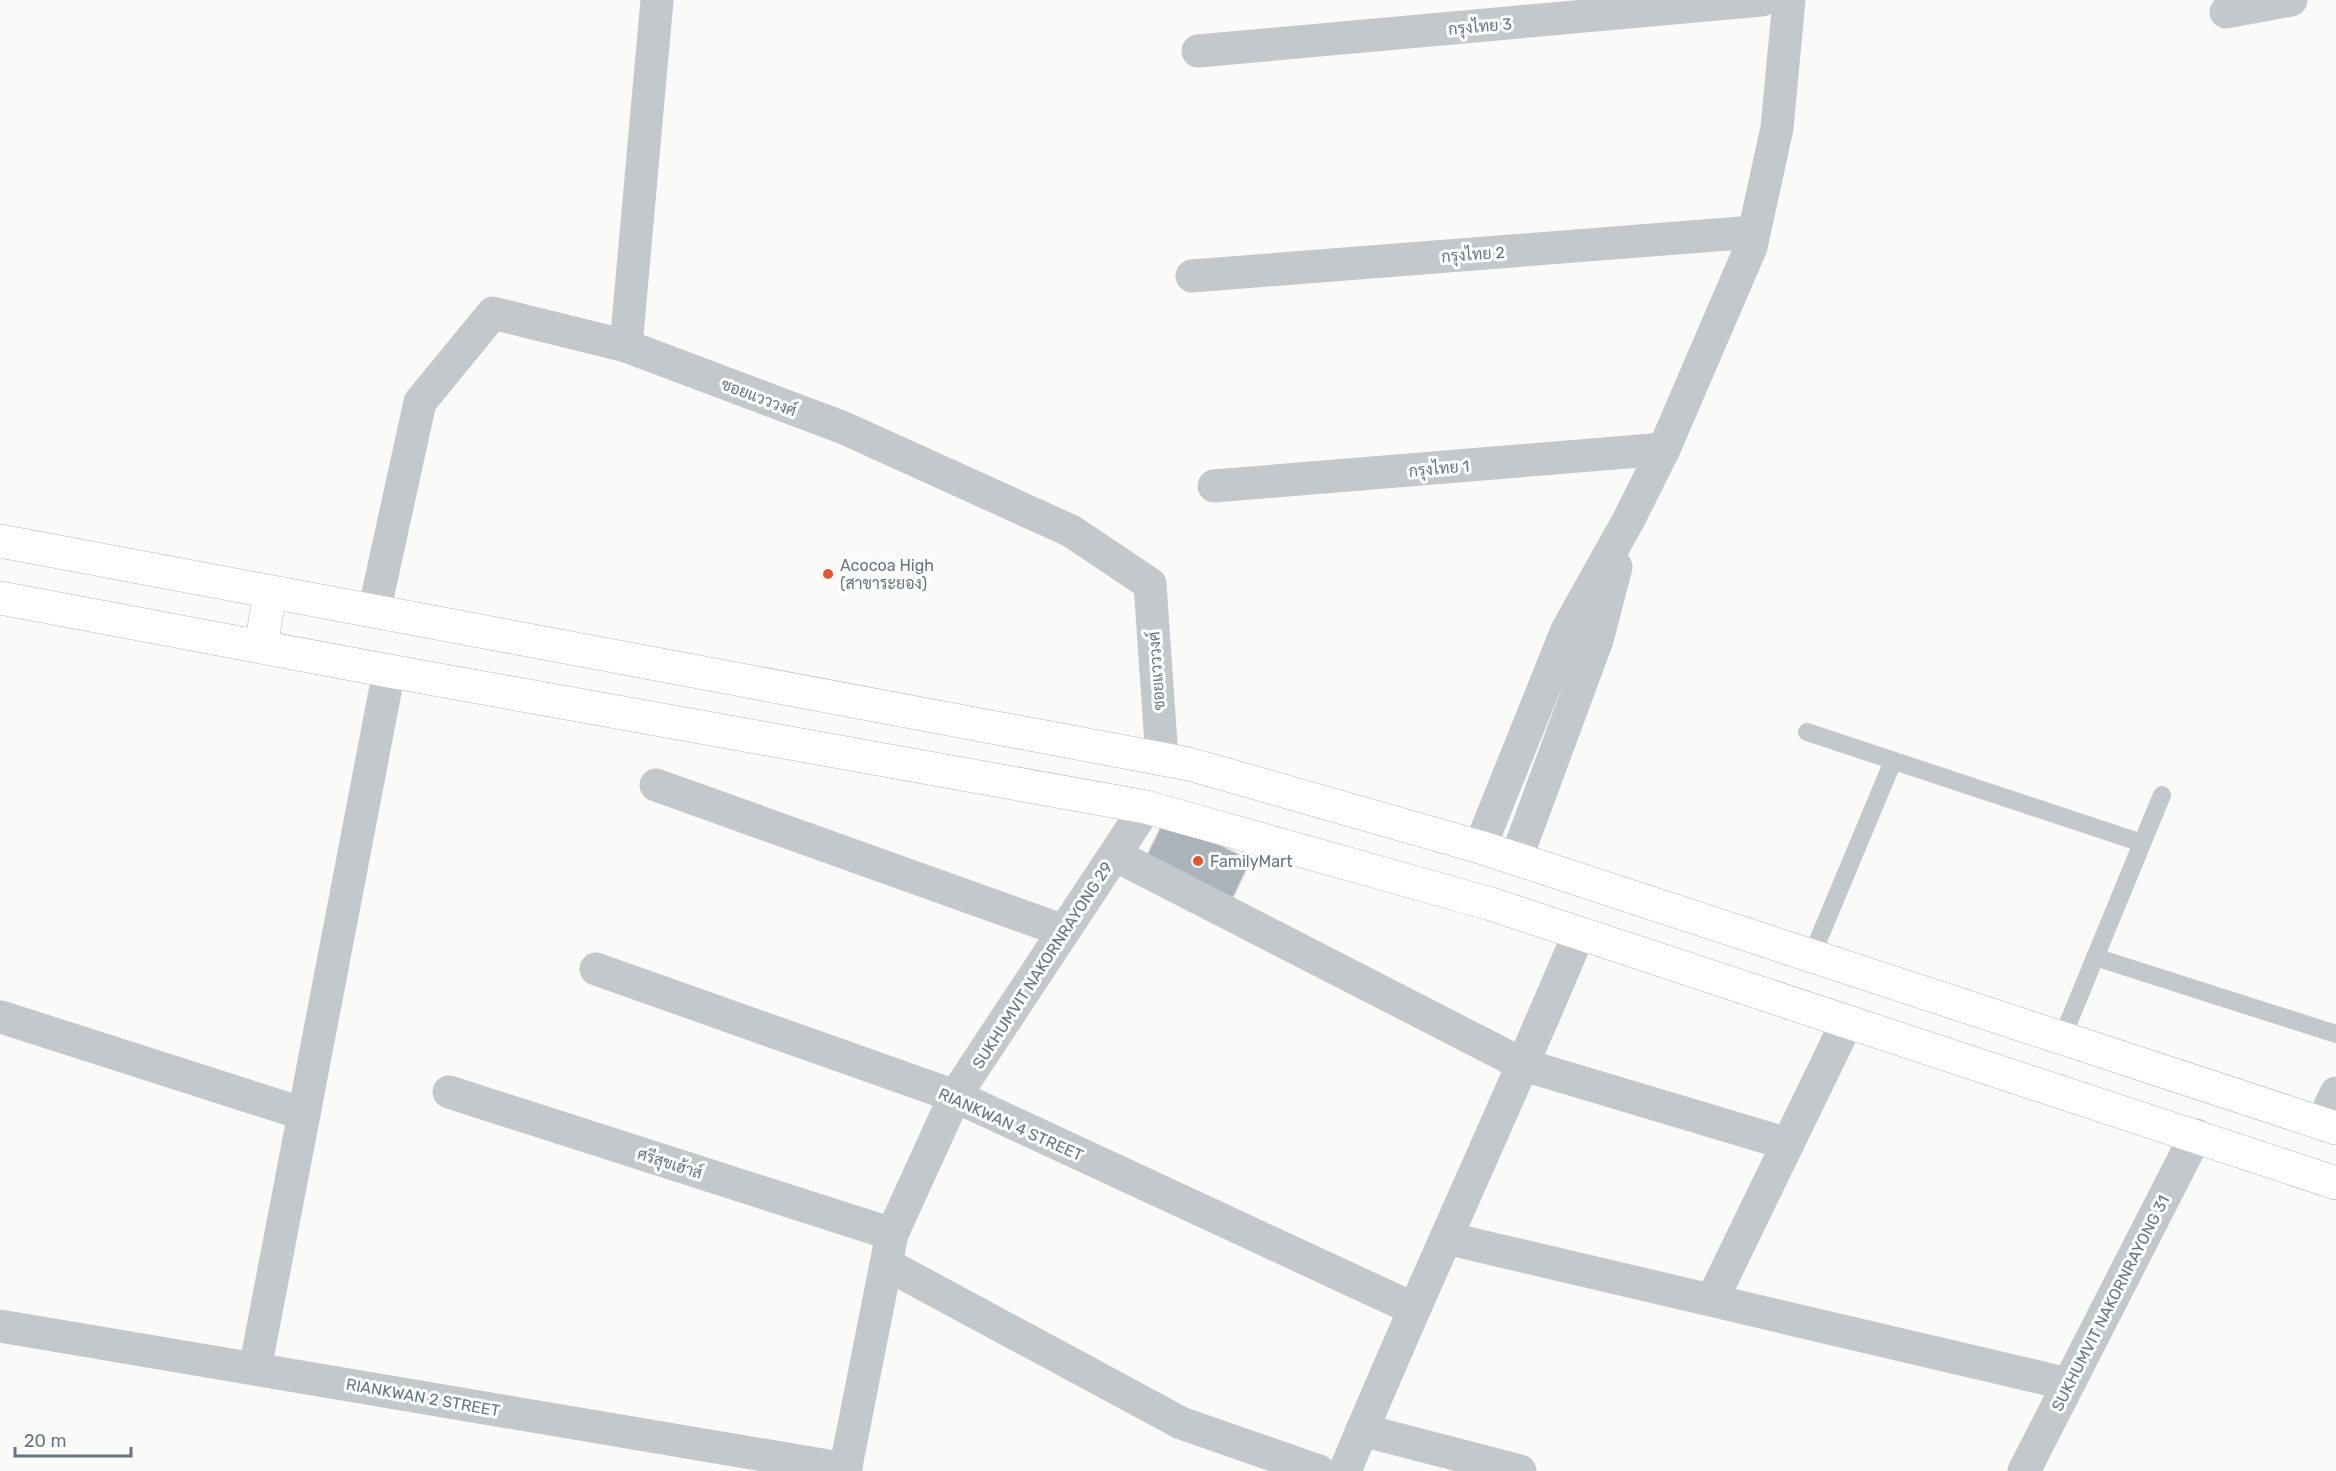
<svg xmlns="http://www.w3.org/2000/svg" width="2336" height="1471" viewBox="0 0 2336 1471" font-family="Rubik,Sarabun,sans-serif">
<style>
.building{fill:#aab3b9;stroke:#dcdcda;stroke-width:1.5}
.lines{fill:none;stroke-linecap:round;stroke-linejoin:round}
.secondary-casing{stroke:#b3babf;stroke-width:34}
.lane{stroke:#c3c8cc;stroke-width:18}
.street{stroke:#c3c8cc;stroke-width:33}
.secondary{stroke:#fff;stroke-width:33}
.poi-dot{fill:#e4572e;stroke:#fff;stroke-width:2}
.labels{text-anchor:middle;stroke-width:6;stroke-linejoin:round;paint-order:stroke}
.street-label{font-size:16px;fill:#657683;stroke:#fff}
.poi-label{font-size:16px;fill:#657683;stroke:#fff;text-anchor:start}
</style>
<rect width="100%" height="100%" fill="#fafaf8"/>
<path class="building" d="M 1165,818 L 1251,860 L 1230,904 L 1144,861 Z"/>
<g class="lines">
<g class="secondary-casing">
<g id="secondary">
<path d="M 0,541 L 1189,764 L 1480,847 L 2336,1128"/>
<path d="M 0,598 L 389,671 L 1146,807 L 1491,904 L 2336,1183"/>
<path d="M 261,646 L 270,593"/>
</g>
</g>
<g class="lane">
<path d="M 1807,732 L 2142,843"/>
<path d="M 1812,955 L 1893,761"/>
<path d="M 2095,957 L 2336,1034"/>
<path d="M 2062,1038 L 2162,795"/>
</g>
<g class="street">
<path d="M 2226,12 L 2291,0"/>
<path d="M 1198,51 L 1762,0"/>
<path d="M 1192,276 L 1754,232"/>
<path d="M 626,346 L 657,0"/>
<path d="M 1214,486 L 1664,449"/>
<path d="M 374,612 L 420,402 L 493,313 L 626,346 L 844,428 L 1071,531 L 1150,584 L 1162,759"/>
<path d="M 656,785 L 1064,931"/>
<path d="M 1480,847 L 1567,630 L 1628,521 L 1664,449 L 1751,247 L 1777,128 L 1789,0"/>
<path d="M 1115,855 L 1524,1065 L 1788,1144"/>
<path d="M 1516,859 L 1597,640 L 1616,567"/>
<path d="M 596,969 L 955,1096 L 1414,1309"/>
<path d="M 1,1017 L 304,1114"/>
<path d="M 449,1092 L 892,1234"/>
<path d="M 2322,1124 L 2336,1093"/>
<path d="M 1446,1238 L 2068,1384"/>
<path d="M 886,1264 L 1181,1423 L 1319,1471"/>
<path d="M 1712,1300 L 1847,1022"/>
<path d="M 0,1326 L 846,1469"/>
<path d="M 255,1369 L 389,671"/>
<path d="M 1362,1430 L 1520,1471"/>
<path d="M 845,1471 L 892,1234 L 955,1096 L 1146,807"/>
<path d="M 1345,1471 C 1420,1290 1504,1113 1579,933"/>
<path d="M 2024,1471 L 2196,1135"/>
</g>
<use href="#secondary" class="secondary"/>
</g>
<g class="poi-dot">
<circle cx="828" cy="574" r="6"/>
<circle cx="1198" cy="861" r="6"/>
</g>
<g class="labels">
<g class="street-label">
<text transform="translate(1480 26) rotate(-5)" y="6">กรุงไทย 3</text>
<text transform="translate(1473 254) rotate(-4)" y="6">กรุงไทย 2</text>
<text transform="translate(759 397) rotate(21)" y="6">ซอยแวววงศ์</text>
<text transform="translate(1439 468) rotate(-5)" y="6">กรุงไทย 1</text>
<text transform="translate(1156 671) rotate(-94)" y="6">ซอยแวววงศ์</text>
<text transform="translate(1042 965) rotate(-57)" y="6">SUKHUMVIT NAKORNRAYONG 29</text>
<text transform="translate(1011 1124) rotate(24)" y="6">RIANKWAN 4 STREET</text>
<text transform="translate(670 1163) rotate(18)" y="6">ศรีสุขเฮ้าส์</text>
<text transform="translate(2110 1303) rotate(-63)" y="6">SUKHUMVIT NAKORNRAYONG 31</text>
<text transform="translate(423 1397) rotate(10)" y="6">RIANKWAN 2 STREET</text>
</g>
<g class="poi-label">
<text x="840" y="571">Acocoa High<tspan x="840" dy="18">(สาขาระยอง)</tspan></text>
<text x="1210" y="867">FamilyMart</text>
</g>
</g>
<path d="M15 1447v9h116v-9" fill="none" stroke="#657683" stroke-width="3"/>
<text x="24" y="1447" font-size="18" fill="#657683" stroke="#ffffff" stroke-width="4.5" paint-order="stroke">20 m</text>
</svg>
